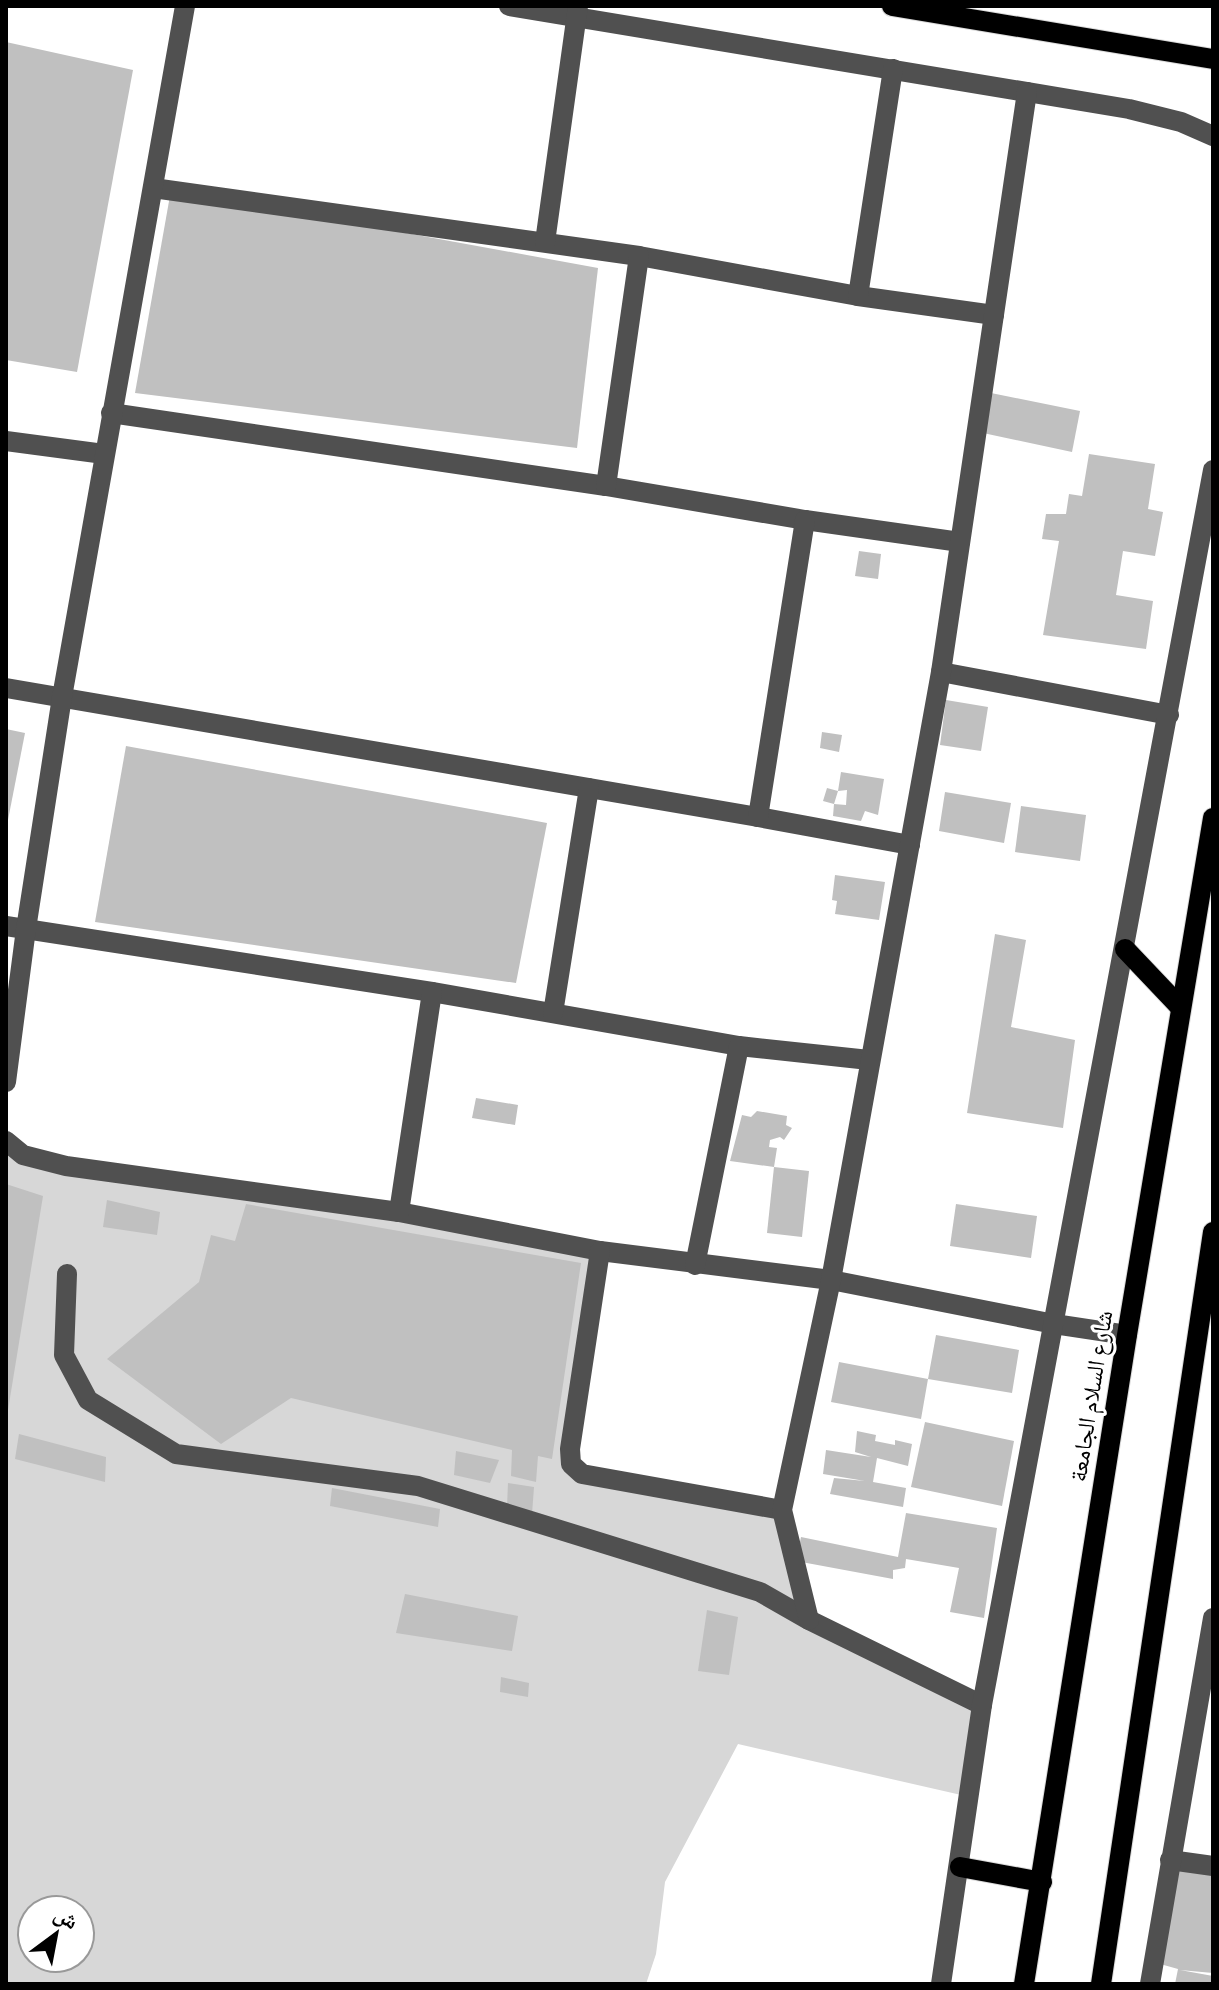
<svg xmlns="http://www.w3.org/2000/svg" width="1219" height="1990" viewBox="0 0 1219 1990" font-family="'Source Sans 3','Noto Naskh Arabic',sans-serif">
<style>
.green{fill:#d7d7d7;fill-rule:evenodd}
.building{fill:#c0c0c0}
.lines{fill:none;stroke-linecap:round;stroke-linejoin:round}
.major-casing{stroke:#dbdbdb;stroke-width:22}
.minor{stroke:#505050;stroke-width:20}
.major{stroke:#000;stroke-width:20}
.labels{text-anchor:middle;stroke-width:6;stroke-linejoin:round;paint-order:stroke}
.street-label{font-size:24px;fill:#000;stroke:#fff}
</style>
<rect width="100%" height="100%" fill="#fff"/>
<path class="green" d="M 6,1141 L 23,1155 L 600,1251 L 571,1464 L 782,1510 L 810,1620 L 982,1705 L 970,1797 L 738,1744 L 665,1882 L 656,1954 L 646,1984 L 6,1984 ZM 32,1910 L 80,1910 L 80,1958 L 32,1958 Z"/>
<g class="building">
<path d="M 6,42 L 133,70 L 77,372 L 6,360 Z"/>
<path d="M 171,190 L 598,268 L 577,448 L 135,393 Z"/>
<path d="M 991,393 L 1080,411 L 1072,452 L 983,433 Z"/>
<path d="M 1089,454 L 1155,464 L 1148,509 L 1163,512 L 1155,556 L 1123,551 L 1116,595 L 1153,601 L 1146,649 L 1043,635 L 1059,541 L 1042,539 L 1046,514 L 1066,514 L 1069,494 L 1082,496 Z"/>
<path d="M 859,551 L 881,554 L 878,579 L 855,576 Z"/>
<path d="M 946,700 L 988,707 L 981,751 L 940,745 Z"/>
<path d="M 6,729 L 25,733 L 7,825 L 6,825 Z"/>
<path d="M 822,732 L 842,735 L 839,752 L 820,748 Z"/>
<path d="M 126,746 L 547,823 L 516,983 L 95,922 Z"/>
<path d="M 841,772 L 884,779 L 878,815 L 865,811 L 861,821 L 833,816 L 834,804 L 846,805 L 847,790 L 838,791 L 834,804 L 823,801 L 827,788 L 838,791 Z"/>
<path d="M 945,792 L 1011,803 L 1004,843 L 939,831 Z"/>
<path d="M 1021,806 L 1086,815 L 1080,861 L 1015,852 Z"/>
<path d="M 835,875 L 885,882 L 879,920 L 835,914 L 837,901 L 832,900 Z"/>
<path d="M 995,934 L 1026,940 L 1011,1027 L 1075,1040 L 1063,1128 L 967,1113 Z"/>
<path d="M 476,1098 L 518,1105 L 515,1125 L 472,1118 Z"/>
<path d="M 757,1111 L 787,1116 L 786,1125 L 792,1128 L 784,1140 L 780,1137 L 770,1140 L 769,1147 L 777,1148 L 774,1167 L 730,1161 L 742,1115 L 751,1117 Z"/>
<path d="M 774,1167 L 809,1171 L 802,1237 L 767,1233 Z"/>
<path d="M 6,1184 L 43,1196 L 8,1410 L 6,1410 Z"/>
<path d="M 107,1200 L 160,1212 L 157,1235 L 103,1227 Z"/>
<path d="M 246,1204 L 581,1263 L 552,1459 L 538,1456 L 536,1482 L 511,1476 L 512,1450 L 291,1398 L 221,1444 L 107,1359 L 199,1282 L 211,1235 L 235,1241 Z"/>
<path d="M 956,1204 L 1037,1216 L 1031,1258 L 950,1246 Z"/>
<path d="M 936,1335 L 1019,1350 L 1012,1393 L 928,1379 L 921,1419 L 831,1402 L 839,1362 L 928,1379 Z"/>
<path d="M 925,1422 L 1014,1441 L 1002,1506 L 911,1487 Z"/>
<path d="M 857,1431 L 876,1435 L 875,1441 L 895,1445 L 895,1440 L 912,1444 L 908,1466 L 877,1458 L 873,1482 L 906,1488 L 903,1507 L 830,1494 L 834,1478 L 865,1481 L 823,1474 L 826,1450 L 871,1457 L 855,1452 Z"/>
<path d="M 19,1434 L 106,1457 L 105,1482 L 15,1459 Z"/>
<path d="M 456,1451 L 499,1460 L 490,1483 L 454,1475 Z"/>
<path d="M 508,1483 L 534,1487 L 532,1514 L 507,1507 Z"/>
<path d="M 332,1488 L 440,1509 L 438,1527 L 330,1506 Z"/>
<path d="M 906,1513 L 997,1528 L 984,1618 L 950,1612 L 959,1568 L 906,1559 L 905,1568 L 893,1570 L 893,1579 L 796,1561 L 801,1537 L 898,1557 Z"/>
<path d="M 405,1594 L 518,1616 L 512,1651 L 396,1633 Z"/>
<path d="M 707,1610 L 738,1617 L 729,1675 L 698,1671 Z"/>
<path d="M 501,1677 L 529,1683 L 528,1697 L 500,1692 Z"/>
<path d="M 1170,1860 L 1213,1866 L 1213,1973 L 1180,1970 L 1213,1976 L 1213,1984 L 1175,1984 L 1178,1969 L 1153,1962 Z"/>
</g>
<g class="lines">
<g class="major-casing">
<g id="major">
<path d="M 892,6 L 1213,59"/>
<path d="M 1125,949 L 1181,1008"/>
<path d="M 960,1867 L 1042,1882"/>
<path d="M 1024,1984 L 1127,1335 L 1213,818"/>
<path d="M 1101,1984 L 1213,1232"/>
</g>
</g>
<g class="minor">
<path d="M 509,6 L 1129,109 L 1181,122 L 1213,136"/>
<path d="M 153,188 L 639,256 L 858,296 L 994,315"/>
<path d="M 545,242 L 578,6"/>
<path d="M 858,296 L 893,69"/>
<path d="M 111,413 L 606,486 L 805,520 L 960,542"/>
<path d="M 6,441 L 104,454"/>
<path d="M 606,486 L 639,256"/>
<path d="M 941,672 L 1169,715"/>
<path d="M 6,688 L 758,817 L 910,845"/>
<path d="M 758,817 L 805,520"/>
<path d="M 6,926 L 432,992 L 739,1046 L 869,1060"/>
<path d="M 553,1013 L 589,788"/>
<path d="M 6,1082 L 26,929 L 62,697 L 185,6"/>
<path d="M 6,1141 L 23,1155 L 66,1166 L 399,1212 L 600,1251 L 831,1280 L 1054,1324 L 1127,1335"/>
<path d="M 399,1212 L 432,992"/>
<path d="M 600,1251 L 570,1449 L 571,1464 L 582,1474 L 782,1510"/>
<path d="M 695,1265 L 739,1046"/>
<path d="M 67,1274 L 64,1355 L 88,1400 L 176,1454 L 418,1486 L 760,1592 L 809,1620 L 982,1705"/>
<path d="M 809,1620 L 782,1510 L 831,1280 L 941,672 L 1027,92"/>
<path d="M 1170,1860 L 1213,1866"/>
<path d="M 941,1984 L 982,1705 L 1213,470"/>
<path d="M 1150,1984 L 1213,1618"/>
</g>
<use href="#major" class="major"/>
</g>
<g class="labels">
<g class="street-label">
<text transform="translate(1091 1396) rotate(-81)" y="8">شارع السلام الجامعة</text>
</g>
</g>
<rect width="1219" height="1990" fill="none" stroke="#000000" stroke-width="16"/>
<g transform="translate(56 1934) rotate(32)"><circle r="38" fill="#ffffff" stroke="#999999" stroke-width="2"/>
<path d="M0-6L14 30L0 20L-14 30Z" fill="#000000"/>
<text y="-12" font-size="22" font-weight="bold" text-anchor="middle" fill="#000000">ش</text>
</g>
</svg>
